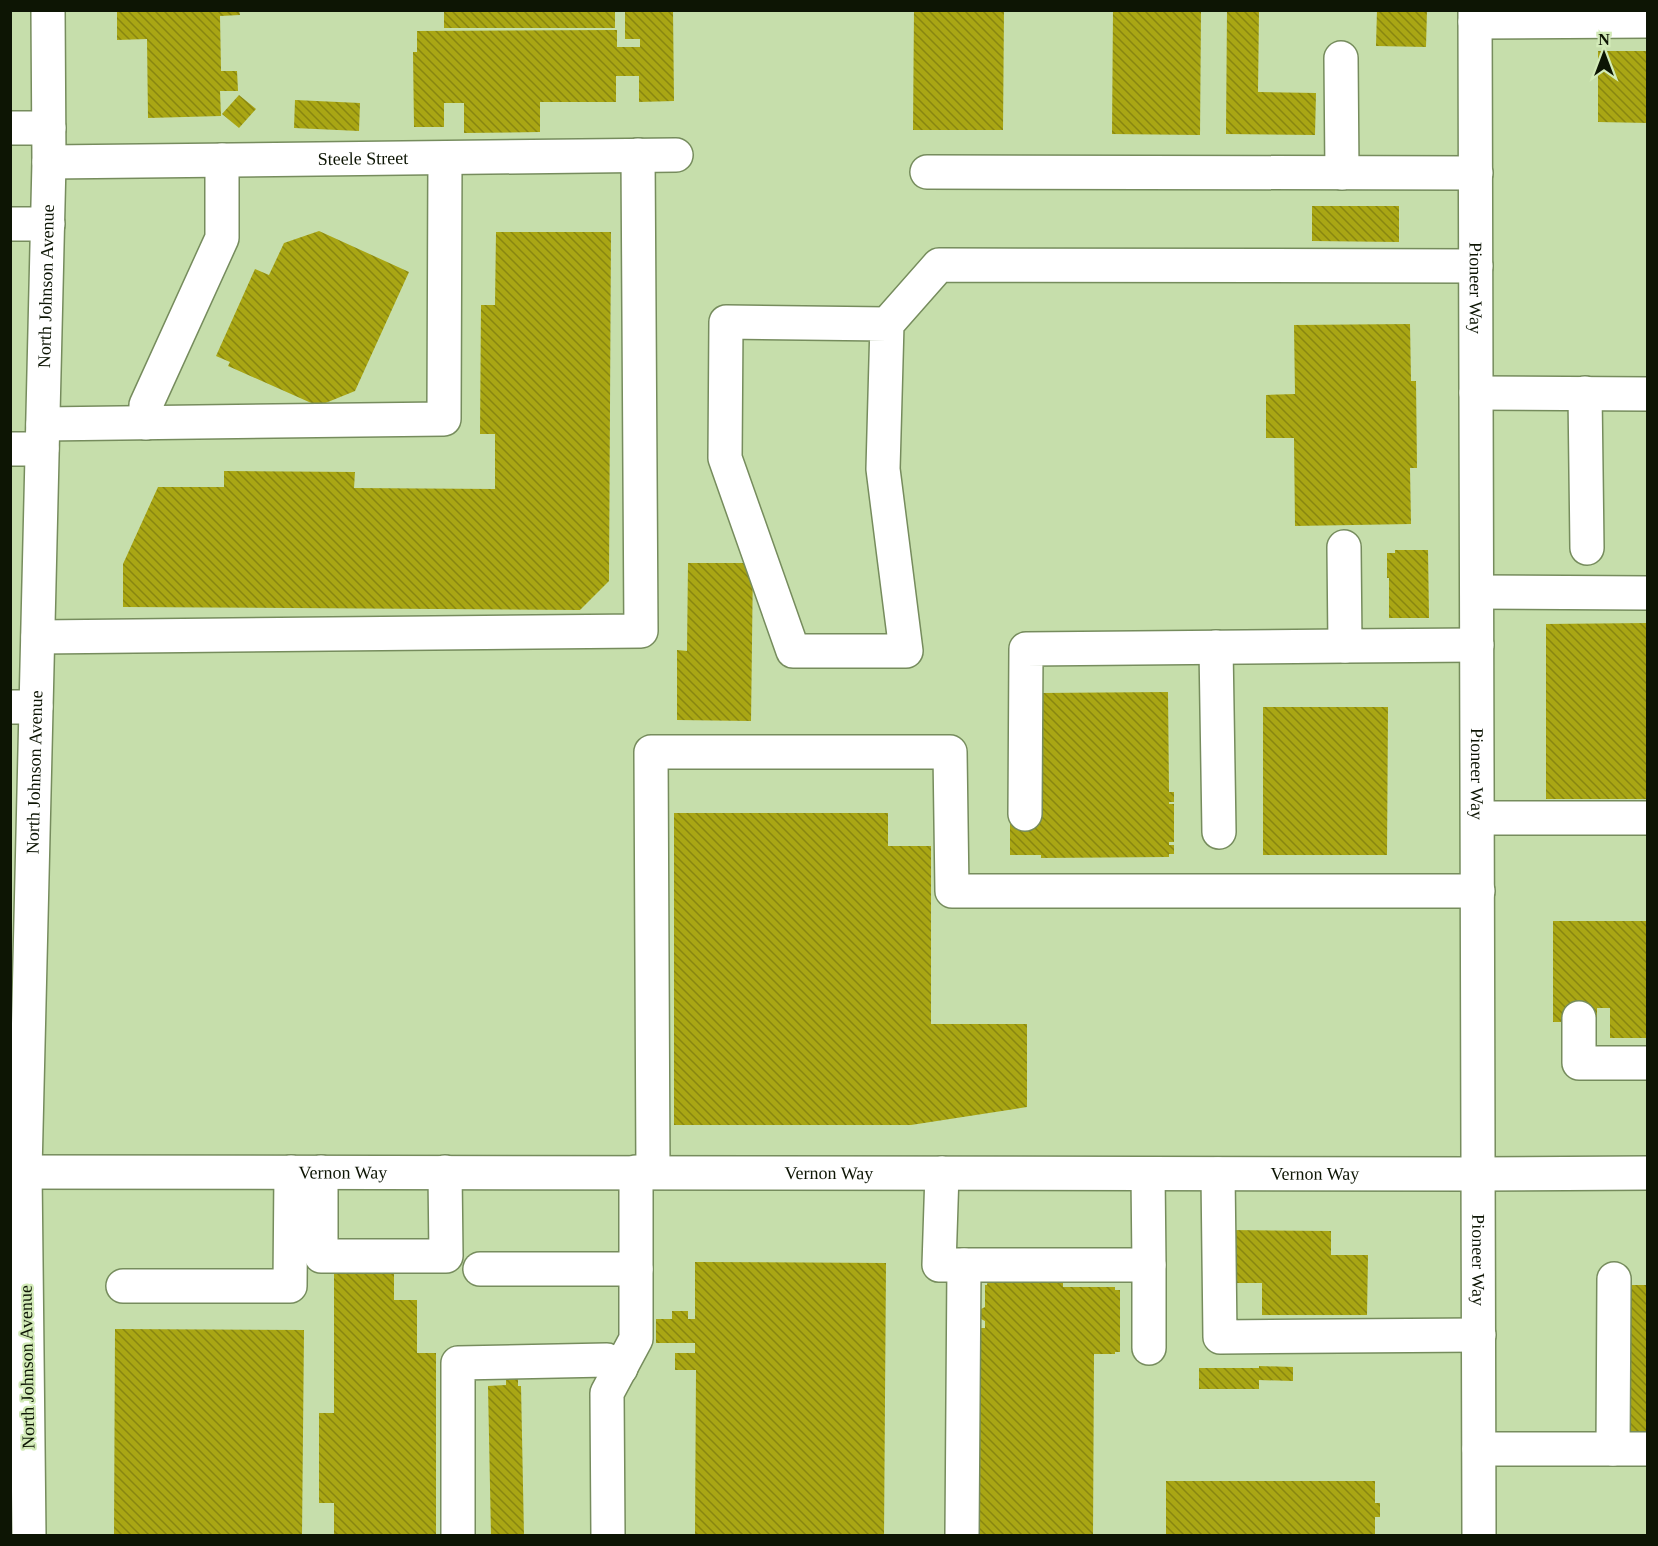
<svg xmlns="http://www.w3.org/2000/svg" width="1658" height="1546" viewBox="0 0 1658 1546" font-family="Georgia,serif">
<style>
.building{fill:url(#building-back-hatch)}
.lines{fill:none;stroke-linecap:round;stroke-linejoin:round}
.minor-casing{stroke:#768c5d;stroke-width:36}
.major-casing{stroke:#768c5d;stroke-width:36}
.minor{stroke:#fff;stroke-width:33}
.major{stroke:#fff;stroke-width:33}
.labels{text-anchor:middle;stroke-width:4.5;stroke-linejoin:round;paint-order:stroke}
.street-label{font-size:18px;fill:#0d1504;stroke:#d3ebb8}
</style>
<defs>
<pattern id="building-back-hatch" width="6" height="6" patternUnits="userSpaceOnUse" patternTransform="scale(1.5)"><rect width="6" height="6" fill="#a9a614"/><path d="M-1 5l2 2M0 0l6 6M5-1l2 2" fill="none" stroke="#888610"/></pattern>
</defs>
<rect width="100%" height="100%" fill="#c6deab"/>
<g class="building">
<path d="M 117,10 L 239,10 L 240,15 L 220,16 L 221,71 L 237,71 L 238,91 L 220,91 L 221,116 L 148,118 L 147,39 L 117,40 Z"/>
<rect x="444" y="10" width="171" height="18"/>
<path d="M 673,10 L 674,101 L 639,102 L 639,76 L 616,76 L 616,102 L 540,102 L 540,132 L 464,133 L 464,103 L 444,103 L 444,127 L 414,127 L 413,52 L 417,52 L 417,31 L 617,30 L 617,47 L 640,47 L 640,39 L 625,39 L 625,11 Z"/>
<path d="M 914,10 L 1004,10 L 1003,130 L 913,130 Z"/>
<path d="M 1113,10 L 1201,10 L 1200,135 L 1112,134 Z"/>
<path d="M 1227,10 L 1259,10 L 1258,92 L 1316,93 L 1315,135 L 1226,134 Z"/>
<path d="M 1377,10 L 1427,10 L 1426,47 L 1376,46 Z"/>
<path d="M 1598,51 L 1648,51 L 1648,123 L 1598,122 Z"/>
<path d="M 239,95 L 256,109 L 239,128 L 222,114 Z"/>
<path d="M 295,100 L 360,103 L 359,131 L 294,128 Z"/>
<path d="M 1312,206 L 1399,206 L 1399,242 L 1312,241 Z"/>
<path d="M 319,231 L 409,272 L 355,391 L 318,406 L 228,366 L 230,362 L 216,356 L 255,269 L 269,275 L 284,243 Z"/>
<path d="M 496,232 L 611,232 L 609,581 L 580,610 L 123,607 L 123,564 L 158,487 L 224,487 L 224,471 L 355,472 L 354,488 L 495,489 L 495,434 L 480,434 L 481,305 L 495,305 Z"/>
<path d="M 1410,324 L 1411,381 L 1416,381 L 1417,468 L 1410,468 L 1411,524 L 1295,526 L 1294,438 L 1266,438 L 1266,395 L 1295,394 L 1294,325 Z"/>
<path d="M 1395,550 L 1428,550 L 1429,618 L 1389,618 L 1389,578 L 1387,578 L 1387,553 L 1395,553 Z"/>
<path d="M 688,563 L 753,563 L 751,721 L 677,720 L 677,650 L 687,651 Z"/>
<path d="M 1648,623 L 1648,799 L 1546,799 L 1546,624 Z"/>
<path d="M 1168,692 L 1169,792 L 1174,792 L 1174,802 L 1169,802 L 1169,804 L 1174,804 L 1174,842 L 1169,842 L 1169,845 L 1174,845 L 1174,854 L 1169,854 L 1169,857 L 1041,858 L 1041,855 L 1010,855 L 1010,821 L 1041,821 L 1040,693 Z"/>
<path d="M 1263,707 L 1388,707 L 1387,855 L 1263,855 Z"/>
<path d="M 674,813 L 888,813 L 888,846 L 931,846 L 931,1024 L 1027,1024 L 1027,1107 L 911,1125 L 674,1125 Z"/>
<path d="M 1553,921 L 1648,921 L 1648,1038 L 1610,1038 L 1610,1008 L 1597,1008 L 1597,1022 L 1553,1022 Z"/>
<path d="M 1230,1230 L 1331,1231 L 1331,1255 L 1368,1255 L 1367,1315 L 1262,1315 L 1262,1283 L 1229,1283 Z"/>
<path d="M 695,1262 L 886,1263 L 884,1536 L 695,1536 L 696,1370 L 675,1370 L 675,1353 L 695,1353 L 695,1343 L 656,1343 L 656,1319 L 672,1319 L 672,1311 L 688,1311 L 688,1319 L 695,1319 Z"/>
<path d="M 334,1272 L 394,1272 L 394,1300 L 417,1300 L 417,1353 L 436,1353 L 436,1536 L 334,1536 L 334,1503 L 319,1503 L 319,1413 L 334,1413 Z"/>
<path d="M 988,1280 L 1063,1280 L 1063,1287 L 1115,1287 L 1115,1290 L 1120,1290 L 1120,1352 L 1115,1352 L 1115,1354 L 1094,1354 L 1093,1536 L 976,1536 L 976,1328 L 985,1328 L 985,1321 L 981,1319 L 981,1309 L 985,1307 L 985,1285 L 987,1285 Z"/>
<path d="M 1627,1285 L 1648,1285 L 1648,1433 L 1625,1433 Z"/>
<path d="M 115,1329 L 304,1330 L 302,1536 L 114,1536 Z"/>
<path d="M 1259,1366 L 1293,1367 L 1293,1381 L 1259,1380 L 1259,1389 L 1199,1389 L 1199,1368 L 1259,1368 Z"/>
<path d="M 518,1379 L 518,1386 L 521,1386 L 524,1536 L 491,1536 L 488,1386 L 506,1385 L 506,1380 Z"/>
<path d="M 1166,1481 L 1375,1481 L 1375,1503 L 1380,1503 L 1380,1517 L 1375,1517 L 1375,1536 L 1166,1535 Z"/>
</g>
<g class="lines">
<g class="minor-casing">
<g id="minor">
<path d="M 1475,22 L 1648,21"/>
<path d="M 1341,58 L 1342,173"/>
<path d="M 10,128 L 49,128"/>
<path id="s1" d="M 49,162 L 676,155"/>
<path d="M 927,172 L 1476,173"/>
<path d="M 10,224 L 48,224"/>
<path d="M 887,324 L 726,322 L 725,458 L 793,651 L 906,651 L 883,469 L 887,324 L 939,265 L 1476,266"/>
<path d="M 1476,393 L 1648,394"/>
<path d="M 1585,393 L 1587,548"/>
<path d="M 146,423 L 146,405 L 222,238 L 222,160"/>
<path d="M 43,424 L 444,419 L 445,158"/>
<path d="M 10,449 L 42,449"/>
<path d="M 1344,547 L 1345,646 L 1477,645"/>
<path d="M 1477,592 L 1648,593"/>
<path d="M 38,637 L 641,631 L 638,155"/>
<path d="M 1216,647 L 1219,832"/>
<path d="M 10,707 L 36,707"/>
<path d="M 1025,814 L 1026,649 L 1345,646"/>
<path d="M 1478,818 L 1648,818"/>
<path d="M 1579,1018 L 1579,1063 L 1648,1063"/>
<path id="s2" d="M 10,1172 L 1479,1174"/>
<path d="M 321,1172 L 321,1256 L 446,1256 L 445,1172"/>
<path d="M 653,1172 L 651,752 L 950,752 L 952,891 L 1478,891"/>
<path d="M 942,1173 L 939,1265 L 1149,1265 L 1148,1174"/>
<path d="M 1218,1174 L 1220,1337 L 1479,1335"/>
<path d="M 1149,1265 L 1149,1348"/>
<path d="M 480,1269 L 636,1269"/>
<path d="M 123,1286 L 290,1286 L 291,1172"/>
<path d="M 1479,1449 L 1648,1449"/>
<path d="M 1613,1449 L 1614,1279"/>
<path d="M 458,1536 L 458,1363 L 607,1360 L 621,1368"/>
<path d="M 608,1536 L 607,1393 L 636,1339 L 636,1172"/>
<path d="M 962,1536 L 964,1265"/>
</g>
</g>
<g class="major-casing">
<g id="major">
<path id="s3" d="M 1475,10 L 1479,1536"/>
<path d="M 1479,1174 L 1648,1173"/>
<path id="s4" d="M 29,1536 L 25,1171 L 49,162 L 48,10"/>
</g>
</g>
<use href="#minor" class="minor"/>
<use href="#major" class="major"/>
</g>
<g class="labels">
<g class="street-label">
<text dy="6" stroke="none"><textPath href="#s1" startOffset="314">Steele Street</textPath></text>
<text dy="6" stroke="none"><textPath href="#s4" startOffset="1250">North Johnson Avenue</textPath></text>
<text dy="6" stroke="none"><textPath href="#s3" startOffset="278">Pioneer Way</textPath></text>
<text dy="6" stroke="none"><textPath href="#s4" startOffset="764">North Johnson Avenue</textPath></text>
<text dy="6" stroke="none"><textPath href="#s3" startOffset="764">Pioneer Way</textPath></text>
<text dy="6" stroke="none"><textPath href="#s2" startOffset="333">Vernon Way</textPath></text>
<text dy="6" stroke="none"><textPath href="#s2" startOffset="819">Vernon Way</textPath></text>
<text dy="6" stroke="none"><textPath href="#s2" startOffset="1305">Vernon Way</textPath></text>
<text dy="6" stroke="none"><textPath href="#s3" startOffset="1250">Pioneer Way</textPath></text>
<text transform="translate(27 1367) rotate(-91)" y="6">North Johnson Avenue</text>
</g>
</g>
<rect width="1658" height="1546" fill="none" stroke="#0d1504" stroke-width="24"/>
<g transform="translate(1604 54)" stroke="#d3ebb8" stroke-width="4.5" paint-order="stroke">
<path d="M0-4.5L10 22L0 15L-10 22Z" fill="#0d1504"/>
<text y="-9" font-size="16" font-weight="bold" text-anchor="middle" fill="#0d1504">N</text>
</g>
</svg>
